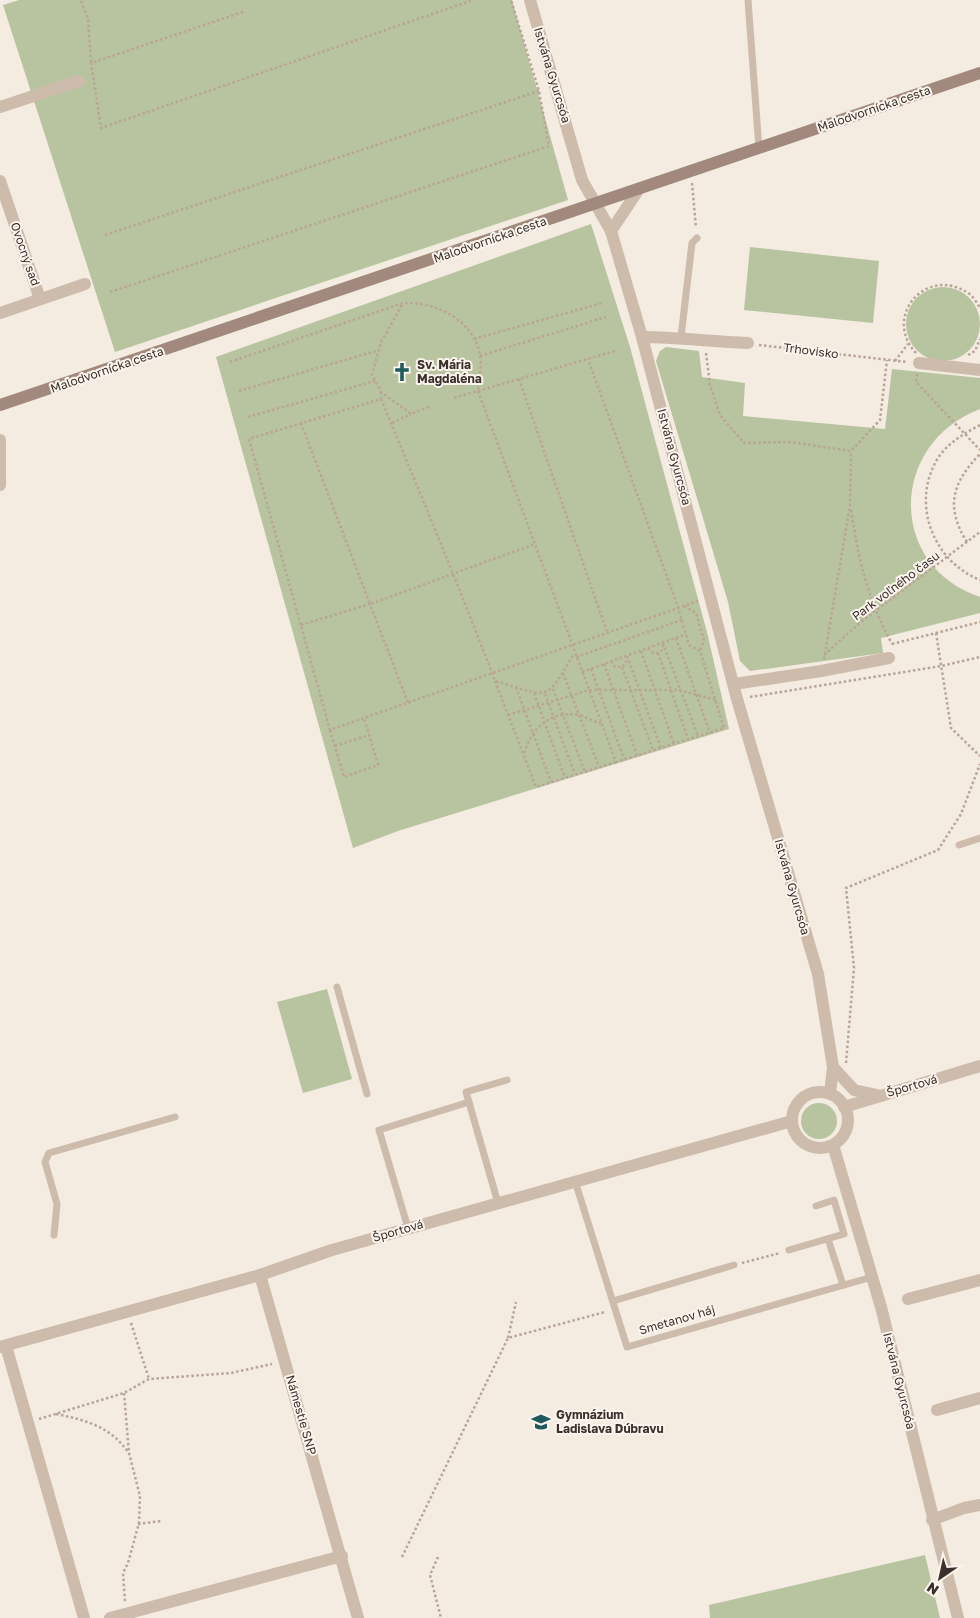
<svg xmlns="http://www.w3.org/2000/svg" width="980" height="1618" viewBox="0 0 980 1618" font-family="'Golos Text',sans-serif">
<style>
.green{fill:#b8c4a0}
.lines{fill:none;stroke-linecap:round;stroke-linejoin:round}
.path{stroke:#b9a596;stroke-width:2.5;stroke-dasharray:2.5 2.5;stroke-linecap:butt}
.lane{stroke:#cdbbac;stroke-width:7}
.street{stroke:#cdbbac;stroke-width:12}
.secondary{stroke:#a18a7d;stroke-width:12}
.labels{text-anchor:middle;stroke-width:4;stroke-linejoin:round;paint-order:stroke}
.street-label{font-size:12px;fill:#3b302b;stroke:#fbf5ee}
.poi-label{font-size:12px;font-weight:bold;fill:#3b302b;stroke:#fbf5ee;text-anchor:start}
</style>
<rect width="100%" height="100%" fill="#f4ebe1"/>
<g class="green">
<path d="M 19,0 L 512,0 L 568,200 L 115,352 L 3,5 Z"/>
<path d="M 591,224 L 630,347 L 708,636 L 729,729 L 398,831 L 353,848 L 216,357 Z"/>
<path d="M 750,247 L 879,261 L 873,323 L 744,310 Z"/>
<circle cx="943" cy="324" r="37"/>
<path d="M 666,347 L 699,351 L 702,377 L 745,383 L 743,416 L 885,429 L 892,369 L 980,378 L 980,409 C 890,443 886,565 980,597 L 980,613 L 881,638 L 883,653 L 750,671 L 740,661 L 728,602 L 656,361 L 660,351 Z"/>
<path d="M 327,989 L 352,1079 L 303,1093 L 277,1002 Z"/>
<circle cx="819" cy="1121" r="18"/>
<path d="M 925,1555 L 940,1618 L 710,1618 L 709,1605 Z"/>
</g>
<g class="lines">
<g class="path">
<path d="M 81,1 L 88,19 L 91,63"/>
<path d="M 243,12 L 91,63 L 101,128 L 473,0"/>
<path d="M 692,183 L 696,228"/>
<path d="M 105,235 L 539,91"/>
<path d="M 110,292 L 549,146 L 539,91 L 511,0"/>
<path d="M 402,305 L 381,342 L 372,375 L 381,392 L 411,414 L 431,406"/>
<path d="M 474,339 L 602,303"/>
<path d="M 759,345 L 907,362"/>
<path d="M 706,353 L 710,385 L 720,415 L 744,443 L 790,442 L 851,451 L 880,420 L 887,360"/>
<path d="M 916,353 C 882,317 926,265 968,293 C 973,296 977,303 980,308"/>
<path d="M 968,355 L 975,351 L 980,339"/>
<path d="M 480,356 L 606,317"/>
<path d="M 895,361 L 908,344"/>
<path d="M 230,362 L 403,303 C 435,301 474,320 480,355 C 482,366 479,380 478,391 L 616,762 L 724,728 L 700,651 L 689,645 L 678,607 L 588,359"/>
<path d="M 917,374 L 916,382 L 980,450"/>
<path d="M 519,379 L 607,632"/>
<path d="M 239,391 L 379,350"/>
<path d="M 381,392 L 381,399 L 249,439 L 330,730 L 698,601"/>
<path d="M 454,398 L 615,351"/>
<path d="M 381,399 C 420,493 459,586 495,681 C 550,697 545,704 574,653"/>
<path d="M 248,417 L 375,381"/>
<path d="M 301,423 L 370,604 L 535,544"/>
<path d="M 392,423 L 411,414"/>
<path d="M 980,425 C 965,433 951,441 940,455 C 909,500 932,561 980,580"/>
<path d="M 851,510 C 859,562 867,597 892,644"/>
<path d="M 967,542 C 945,507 952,483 980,454"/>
<path d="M 684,606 L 696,613 L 704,640 L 700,651"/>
<path d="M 301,625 L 370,604 L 408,703"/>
<path d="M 936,633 L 951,728 L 980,756"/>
<path d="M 676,638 L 710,733"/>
<path d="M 663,643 L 698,736"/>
<path d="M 892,644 L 980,622"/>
<path d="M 648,648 L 653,653 L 658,653 L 662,650 L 663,644"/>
<path d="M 641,651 L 674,744"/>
<path d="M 658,653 L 688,739"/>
<path d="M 824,655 L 862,621 L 980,532"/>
<path d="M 627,656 L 661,748"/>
<path d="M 576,657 L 682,620"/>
<path d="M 824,659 L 850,506 L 851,451"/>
<path d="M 611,661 L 615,667 L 622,667 L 626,663 L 626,657"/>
<path d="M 604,664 L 637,755"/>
<path d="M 622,667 L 653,750"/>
<path d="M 591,669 L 624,759"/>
<path d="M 582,672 L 686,634"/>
<path d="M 563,673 L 599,767"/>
<path d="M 495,681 L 536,787 L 616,762"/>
<path d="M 516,687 L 551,782"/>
<path d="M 553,689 L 585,772"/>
<path d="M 534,693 L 565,778"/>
<path d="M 545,694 L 575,774"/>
<path d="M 750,697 L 941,666 L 980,657"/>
<path d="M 508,715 L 589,690 L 679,690 L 716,700"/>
<path d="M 330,730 L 344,777 L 378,765 L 364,718"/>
<path d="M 335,746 L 369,735"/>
<path d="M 524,753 C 533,727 549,711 579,715 C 587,717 593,722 601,723"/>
<path d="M 846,1063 L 854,968 L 846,888 L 938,850 L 961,814 L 980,764"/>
<path d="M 742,1263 L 780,1253"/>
<path d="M 131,1323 L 149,1379"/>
<path d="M 508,1338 L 516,1302"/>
<path d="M 124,1393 L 129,1453 L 140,1496 L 139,1523 L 128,1563 L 123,1573 L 125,1602"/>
<path d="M 56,1414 C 85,1420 110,1426 128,1452"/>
<path d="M 39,1419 L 124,1393 L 149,1379 L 231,1373 L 272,1364"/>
<path d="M 138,1524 L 161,1521"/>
<path d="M 402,1557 L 508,1338 L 605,1312"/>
<path d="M 438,1557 L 430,1575 L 441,1618"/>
</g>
<g class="lane">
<path d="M 748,0 L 759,149"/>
<path d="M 681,337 L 692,243 L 697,238"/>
<path d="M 959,845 L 980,838"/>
<path d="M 337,987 L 367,1094"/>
<path d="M 575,1181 L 627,1347 L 872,1277"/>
<path d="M 498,1203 L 466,1092 L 507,1080"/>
<path d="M 408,1228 L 379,1130 L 469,1102"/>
<path d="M 54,1235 L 57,1204 L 45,1162 L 49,1153 L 175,1117"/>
<path d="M 828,1239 L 843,1285"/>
<path d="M 789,1250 L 844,1234 L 834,1200 L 816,1206"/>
<path d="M 613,1301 L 734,1265"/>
</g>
<g class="street">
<path d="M 530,0 L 582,180 L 611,231 L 642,337 L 737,699 L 818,974 L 833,1067 L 830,1094"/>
<path d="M 0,107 L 79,81"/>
<path d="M 0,181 L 40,299"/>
<path d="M 611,231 L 639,189"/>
<path d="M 0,313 L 85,284"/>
<path d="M 642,337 C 678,337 712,342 748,343"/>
<path d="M 919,363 L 980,370"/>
<path d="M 0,440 L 0,485"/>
<path d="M 734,684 L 821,671 L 889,658"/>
<path d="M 833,1067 L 854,1090 L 877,1095"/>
<circle cx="820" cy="1120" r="28"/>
<path d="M 844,1107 L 980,1066"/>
<path d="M 833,1145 L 881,1307 L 958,1618"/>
<path d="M 260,1275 L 358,1618"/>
<path d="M 908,1299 L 980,1280"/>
<path d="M 6,1346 L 84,1618"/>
<path d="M 0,1347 L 260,1275 L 332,1250 L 792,1121"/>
<path d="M 937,1410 L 980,1398"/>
<path d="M 932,1520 L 964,1508 L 980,1505"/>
<path d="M 110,1618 L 342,1556"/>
</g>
<path class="secondary" d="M 0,405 L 980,73"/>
</g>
<defs>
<g id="church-bare" transform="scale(1.5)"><path d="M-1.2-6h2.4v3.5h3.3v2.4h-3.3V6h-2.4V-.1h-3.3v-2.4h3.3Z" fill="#1f5a5e" stroke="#fbf5ee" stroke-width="2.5" paint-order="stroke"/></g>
<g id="school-bare" transform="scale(1.5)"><path d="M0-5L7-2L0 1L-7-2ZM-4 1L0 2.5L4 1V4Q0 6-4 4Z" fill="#1f5a5e" stroke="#fbf5ee" stroke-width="2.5" paint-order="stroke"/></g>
</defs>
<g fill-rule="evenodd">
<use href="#church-bare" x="402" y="372"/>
<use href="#school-bare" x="541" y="1422"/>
</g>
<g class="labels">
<g class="street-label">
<text transform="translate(552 75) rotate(73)" y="4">Istvána Gyurcsóa</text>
<text transform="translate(874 109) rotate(-19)" y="4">Malodvornícka cesta</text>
<text transform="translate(490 240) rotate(-19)" y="4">Malodvornícka cesta</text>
<text transform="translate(25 254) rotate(71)" y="4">Ovocný sad</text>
<text transform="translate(811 351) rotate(7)" y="4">Trhovisko</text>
<text transform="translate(107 370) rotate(-19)" y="4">Malodvornícka cesta</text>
<text transform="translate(674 457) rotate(75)" y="4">Istvána Gyurcsóa</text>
<text transform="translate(896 586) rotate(-37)" y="4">Park voľného času</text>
<text transform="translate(792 887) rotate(74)" y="4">Istvána Gyurcsóa</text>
<text transform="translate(912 1086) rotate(-16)" y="4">Športová</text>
<text transform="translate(398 1231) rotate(-16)" y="4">Športová</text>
<text transform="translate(677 1320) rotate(-16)" y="4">Smetanov háj</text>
<text transform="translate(899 1381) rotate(76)" y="4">Istvána Gyurcsóa</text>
<text transform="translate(301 1415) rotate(74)" y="4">Námestie SNP</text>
</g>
<g class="poi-label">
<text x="417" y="369">Sv. Mária<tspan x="417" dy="14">Magdaléna</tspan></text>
<text x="556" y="1419">Gymnázium<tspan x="556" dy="14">Ladislava Dúbravu</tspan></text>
</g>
</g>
<g transform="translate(940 1578) rotate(214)" stroke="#fbf5ee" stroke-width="4" paint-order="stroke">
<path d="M0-4L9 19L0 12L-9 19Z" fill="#3b302b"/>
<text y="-8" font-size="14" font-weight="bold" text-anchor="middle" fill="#3b302b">N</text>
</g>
</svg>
